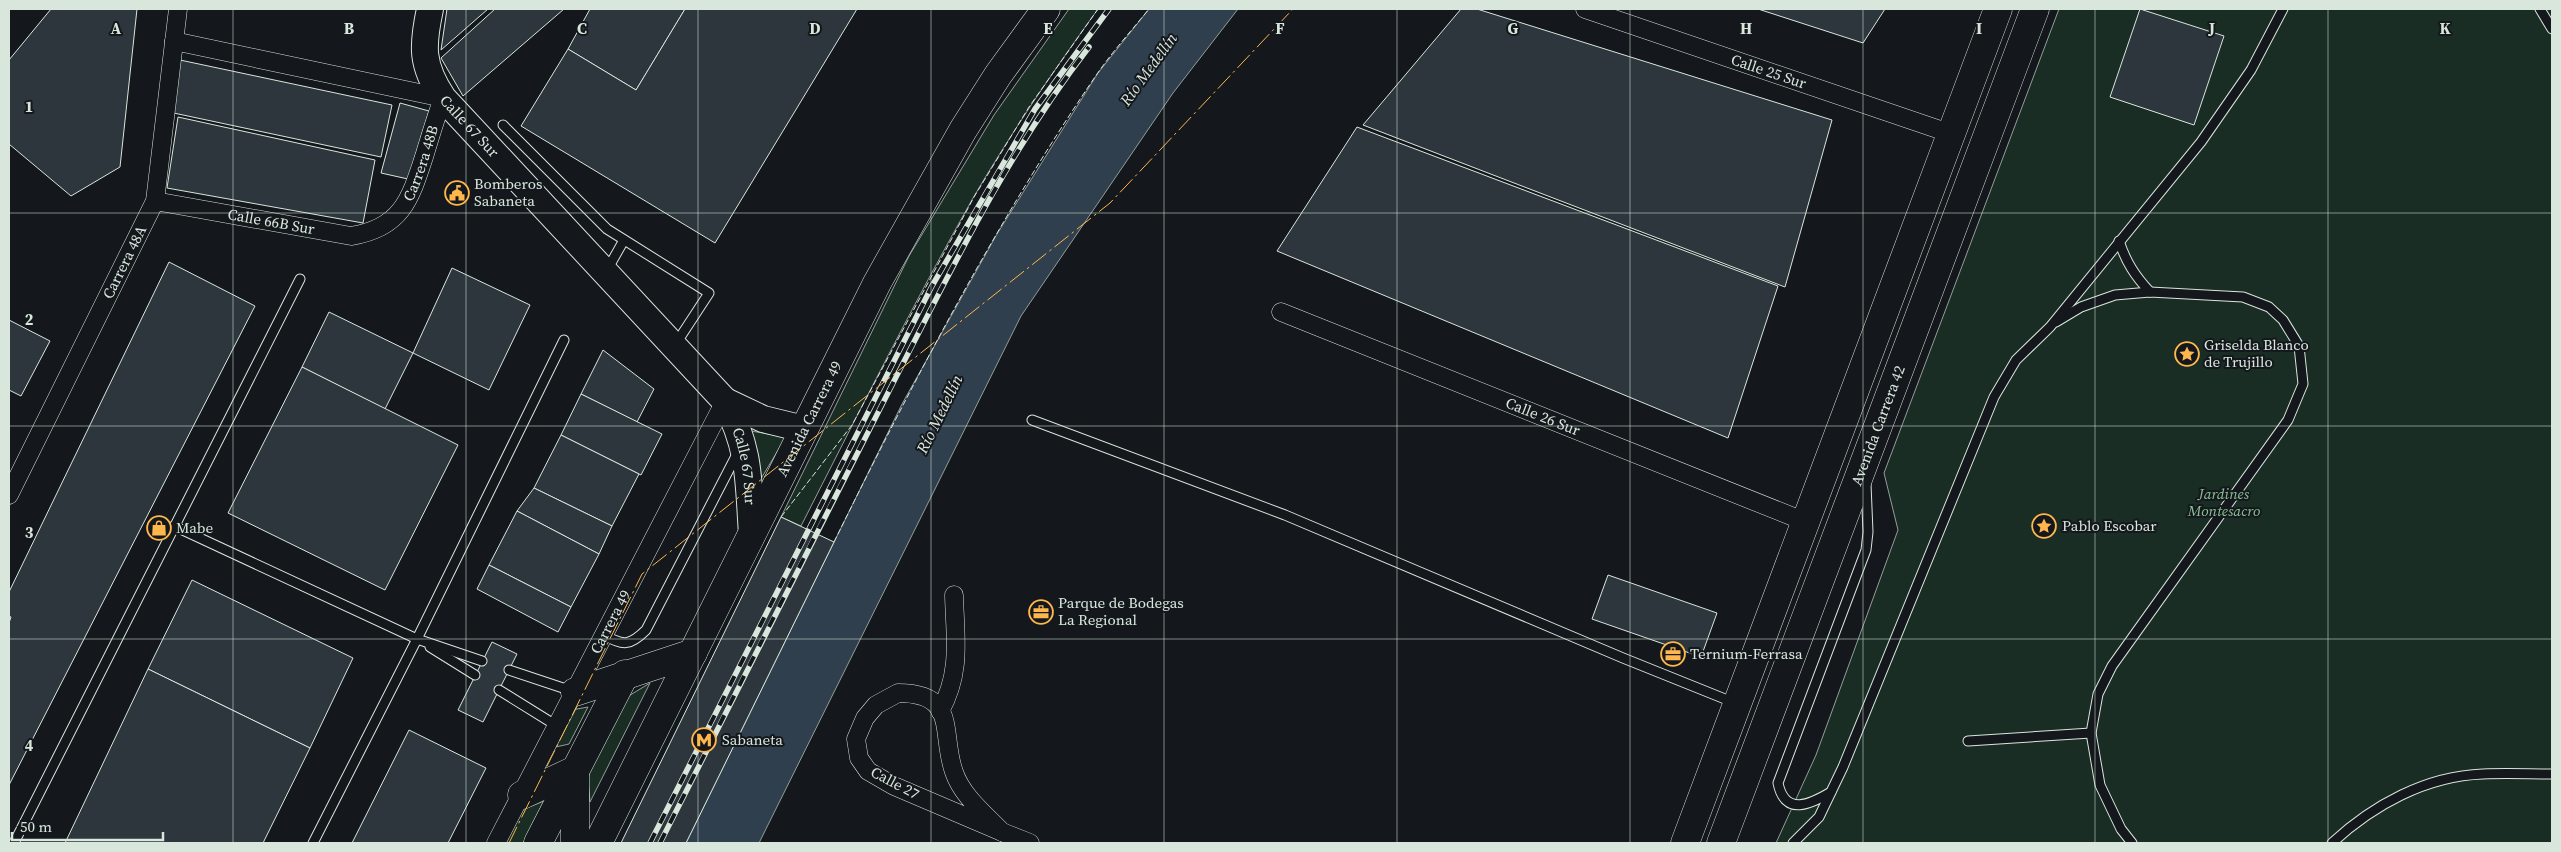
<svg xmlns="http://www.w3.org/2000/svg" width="2561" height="852" viewBox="0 0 2561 852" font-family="'Source Serif 4',serif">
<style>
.green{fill:#1a2d24;stroke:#939e99}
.water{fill:#2f3f4d;stroke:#939e99}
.building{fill:#2c363c;stroke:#d8e6dc}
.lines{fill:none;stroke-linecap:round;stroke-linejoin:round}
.lane-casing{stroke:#d8e6dc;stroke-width:11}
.street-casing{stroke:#d8e6dc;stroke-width:19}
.secondary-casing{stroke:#d8e6dc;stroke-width:28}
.highway-casing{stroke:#d8e6dc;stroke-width:29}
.lane{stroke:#14181c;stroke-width:9}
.street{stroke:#14181c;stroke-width:18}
.secondary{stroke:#14181c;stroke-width:26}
.highway{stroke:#14181c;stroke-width:28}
.rail-casing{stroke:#d8e6dc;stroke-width:5.5}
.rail{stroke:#14181c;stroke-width:4;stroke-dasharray:11;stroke-linecap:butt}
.fence{stroke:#d8e6dc;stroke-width:1;stroke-dasharray:6 2.5;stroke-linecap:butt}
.power{stroke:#ffb74d;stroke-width:1;stroke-dasharray:18 4 2.5 4;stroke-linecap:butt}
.grid{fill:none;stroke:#d8e6dc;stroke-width:1;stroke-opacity:0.55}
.labels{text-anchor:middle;stroke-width:4;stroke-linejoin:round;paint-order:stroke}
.street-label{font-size:15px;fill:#d8e6dc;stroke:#14181c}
.poi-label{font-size:15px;fill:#d8e6dc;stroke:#14181c;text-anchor:start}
.park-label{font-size:15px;font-style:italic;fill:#8ac095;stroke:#14181c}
.water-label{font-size:16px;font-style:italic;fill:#d8e6dc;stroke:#14181c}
.grid-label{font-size:16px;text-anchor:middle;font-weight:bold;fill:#d8e6dc;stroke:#14181c;stroke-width:4;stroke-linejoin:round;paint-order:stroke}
</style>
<rect width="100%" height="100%" fill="#14181c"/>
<g class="green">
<path d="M 1069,9 L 1098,9 C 1054,70 1011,133 973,198 C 912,306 857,416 801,526 L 781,517 L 909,256 L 994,115 Z"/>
<path d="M 2059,9 L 2552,9 L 2552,843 L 1776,843 L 1816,755 L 1898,530 L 1884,473 Z"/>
<path d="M 751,431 L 786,437 L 756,487 Z"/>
<path d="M 650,683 L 590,802 L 587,769 L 622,700 Z"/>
<path d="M 588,707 L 569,744 L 547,749 L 566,711 Z"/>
<path d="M 544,801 L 523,843 L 500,843 L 515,813 Z"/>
</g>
<path class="water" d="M 1149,9 L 1238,9 L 1173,93 L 1021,316 L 759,843 L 686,843 L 902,404 L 997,234 L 1098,73 Z"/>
<g class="building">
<path d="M 51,9 L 137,9 L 120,167 L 71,196 L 9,144 L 9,60 Z"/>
<path d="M 447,9 L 488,9 L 441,50 Z"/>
<path d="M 495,9 L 564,9 L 463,96 L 441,58 Z"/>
<path d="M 590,9 L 685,9 L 636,90 L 568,49 Z"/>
<path d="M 685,9 L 857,9 L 715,243 L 521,126 L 568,49 L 636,90 Z"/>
<path d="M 1461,9 L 1477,9 L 1832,120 L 1785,287 L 1363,125 Z"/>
<path d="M 1758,9 L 1885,9 L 1863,43 Z"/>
<path d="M 2140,9 L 2224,36 L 2194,125 L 2110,97 Z"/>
<path d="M 180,60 L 392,105 L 381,157 L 169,112 Z"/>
<path d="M 400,103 L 429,111 L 408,179 L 381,173 Z"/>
<path d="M 178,117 L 375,160 L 363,223 L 167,188 Z"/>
<path d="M 1357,127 L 1778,286 L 1728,438 L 1277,251 Z"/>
<path d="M 169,262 L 255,306 L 9,785 L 9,623 L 11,617 L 9,616 L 9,592 Z"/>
<path d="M 452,268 L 530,305 L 489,390 L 413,353 Z"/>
<path d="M 329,312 L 413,353 L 385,409 L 302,367 Z"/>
<path d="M 9,320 L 50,341 L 21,396 L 9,390 Z"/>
<path d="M 603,350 L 654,389 L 637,422 L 581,394 Z"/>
<path d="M 302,367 L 458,445 L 385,590 L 228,513 Z"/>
<path d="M 581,394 L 662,434 L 641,475 L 561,435 Z"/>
<path d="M 561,435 L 639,474 L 612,526 L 534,488 Z"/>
<path d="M 534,488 L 612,526 L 599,554 L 517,511 Z"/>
<path d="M 517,511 L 599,554 L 571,607 L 489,565 Z"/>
<path d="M 781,517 L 834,542 L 686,843 L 621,843 Z"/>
<path d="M 489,565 L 571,607 L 558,632 L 477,589 Z"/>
<path d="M 1608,575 L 1717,613 L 1701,657 L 1592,619 Z"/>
<path d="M 192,580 L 353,658 L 310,748 L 148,669 Z"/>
<path d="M 492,642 L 517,654 L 483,722 L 458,710 Z"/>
<path d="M 148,669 L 310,748 L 263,843 L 65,843 Z"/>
<path d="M 409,730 L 486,768 L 448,843 L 352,843 Z"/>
</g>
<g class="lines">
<g class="lane-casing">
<g id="lane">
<path d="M 2540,9 L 2552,29"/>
<path d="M 503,125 L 607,229 L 709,293 L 675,345"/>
<path d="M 2119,241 C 2126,262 2135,276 2150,292"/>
<path d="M 607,270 L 624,240"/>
<path d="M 2056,322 L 2081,307 L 2115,295 L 2150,292 L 2243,297 L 2269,307 L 2283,320 L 2299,346 L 2303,384 L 2288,420 L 2112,666 L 2098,694 L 2091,733 L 2100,785 L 2121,829 L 2132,843"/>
<path d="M 1032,420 L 1285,515 L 1623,658 L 1735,703"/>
<path d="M 174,526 L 417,639 L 482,661"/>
<path d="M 604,635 C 623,646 630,646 646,630 L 737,454"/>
<path d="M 430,647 L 475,675"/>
<path d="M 509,670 L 572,691"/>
<path d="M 499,690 L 557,726"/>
<path d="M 1968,741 L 2091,733"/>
<path d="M 1831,792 C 1811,804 1785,817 1778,783 L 1866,550 L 1868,532 L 1866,484"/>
<path d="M 14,843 L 300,279"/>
<path d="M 313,843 L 417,639 L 564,340"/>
<path d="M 1793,843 L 1819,817 L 1843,767 L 1994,397 L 2016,360 L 2050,327 L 2201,142 L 2251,70 L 2283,9"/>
<path d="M 2332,843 C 2373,805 2426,776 2483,774 C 2506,773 2529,774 2552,774"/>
</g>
</g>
<g class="street-casing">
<g id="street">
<path id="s1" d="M 1585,9 L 1952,134"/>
<path id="s2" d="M 155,201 L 351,236 C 401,228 410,200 424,157 C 430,137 436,117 443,98 L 174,41"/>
<path id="s3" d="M 1281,312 L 1806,522"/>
<path id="s4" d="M 9,495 L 155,201 L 178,9"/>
<path d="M 898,693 C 959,693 940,733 954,772 C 962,796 985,814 1002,832 L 894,786 L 868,771 L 859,758 L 856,739 L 865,718 L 876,705 Z"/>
<path d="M 940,711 C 962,672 955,637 954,595"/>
<path d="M 1002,832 L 1030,843"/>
<path id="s5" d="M 496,843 L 725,401"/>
</g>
</g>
<g class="secondary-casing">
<g id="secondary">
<path id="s6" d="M 430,9 C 422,46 421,65 443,98 L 725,401 C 751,452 748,480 752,534"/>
<path d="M 725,401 L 763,419 L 804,429"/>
</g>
</g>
<g class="highway-casing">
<g id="highway">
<path d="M 575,692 L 693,653"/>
<path d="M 522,795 L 575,770 L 575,843"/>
<path d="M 538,843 L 625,674"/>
<path id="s7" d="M 598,843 L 877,283 L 963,130 L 998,75 L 1046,9"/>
<path d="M 1685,843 L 1998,9"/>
<path id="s8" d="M 1721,843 L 2035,9"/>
</g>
</g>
<use href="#lane" class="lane"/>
<use href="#street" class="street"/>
<use href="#secondary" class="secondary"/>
<use href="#highway" class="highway"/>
<g class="rail-casing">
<g id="rail">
<path d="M 650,843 L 932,286 L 1035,109 L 1109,9"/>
<path d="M 660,843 C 737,690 814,537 892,385 C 951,270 1009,150 1089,47"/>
</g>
</g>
<use href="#rail" class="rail"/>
<g class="fence">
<path d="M 781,517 L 852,425 L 974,197 L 1029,107 L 1098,9"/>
<path d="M 834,542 C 913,382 996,222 1097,74 C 1113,51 1132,30 1149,9"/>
</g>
<path class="power" d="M 509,843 L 642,574 L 1110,203 L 1293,9"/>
</g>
<path class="grid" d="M 233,9 L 233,843M 466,9 L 466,843M 698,9 L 698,843M 931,9 L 931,843M 1164,9 L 1164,843M 1397,9 L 1397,843M 1630,9 L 1630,843M 1863,9 L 1863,843M 2095,9 L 2095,843M 2328,9 L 2328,843M 9,213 L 2552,213M 9,426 L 2552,426M 9,639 L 2552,639"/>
<defs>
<g id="civic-ring" transform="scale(1.25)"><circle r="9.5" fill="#14181c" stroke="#ffb74d" stroke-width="1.5"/><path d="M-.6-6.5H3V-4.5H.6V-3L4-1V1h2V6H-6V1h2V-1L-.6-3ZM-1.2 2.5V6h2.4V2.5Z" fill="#ffb74d"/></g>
<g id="sight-ring" transform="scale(1.25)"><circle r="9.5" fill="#14181c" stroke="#ffb74d" stroke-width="1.5"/><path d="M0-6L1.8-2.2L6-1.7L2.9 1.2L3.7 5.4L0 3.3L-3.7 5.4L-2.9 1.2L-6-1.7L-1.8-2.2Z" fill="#ffb74d"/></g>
<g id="shop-ring" transform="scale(1.25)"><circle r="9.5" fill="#14181c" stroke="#ffb74d" stroke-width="1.5"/><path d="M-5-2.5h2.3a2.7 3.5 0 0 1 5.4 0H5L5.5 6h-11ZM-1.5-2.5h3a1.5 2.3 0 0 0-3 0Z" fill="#ffb74d"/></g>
<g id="office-ring" transform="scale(1.25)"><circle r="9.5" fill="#14181c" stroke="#ffb74d" stroke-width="1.5"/><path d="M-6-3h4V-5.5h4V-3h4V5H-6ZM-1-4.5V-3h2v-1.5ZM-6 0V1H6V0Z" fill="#ffb74d"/></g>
<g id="metro-ring" transform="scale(1.25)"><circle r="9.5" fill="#14181c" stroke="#ffb74d" stroke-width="1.5"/><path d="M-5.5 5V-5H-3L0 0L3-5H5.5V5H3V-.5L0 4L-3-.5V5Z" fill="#ffb74d"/></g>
</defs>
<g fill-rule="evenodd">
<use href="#civic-ring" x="457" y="193"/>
<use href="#sight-ring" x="2187" y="354"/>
<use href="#sight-ring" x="2044" y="526"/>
<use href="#shop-ring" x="159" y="528"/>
<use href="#office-ring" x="1041" y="612"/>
<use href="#office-ring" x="1673" y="654"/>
<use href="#metro-ring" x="704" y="740"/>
</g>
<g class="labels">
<g class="street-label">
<text dy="5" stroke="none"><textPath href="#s1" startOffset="194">Calle 25 Sur</textPath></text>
<text dy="5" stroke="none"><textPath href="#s6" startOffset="132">Calle 67 Sur</textPath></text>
<text dy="5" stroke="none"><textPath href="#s2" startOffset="308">Carrera 48B</textPath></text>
<text dy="5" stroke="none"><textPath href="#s2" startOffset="118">Calle 66B Sur</textPath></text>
<text dy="5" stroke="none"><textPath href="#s4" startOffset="260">Carrera 48A</textPath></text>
<text dy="5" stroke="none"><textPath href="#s3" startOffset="282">Calle 26 Sur</textPath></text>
<text dy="5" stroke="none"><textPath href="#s7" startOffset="474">Avenida Carrera 49</textPath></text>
<text dy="5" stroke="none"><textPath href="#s8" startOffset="446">Avenida Carrera 42</textPath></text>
<text dy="5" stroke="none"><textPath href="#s6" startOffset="576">Calle 67 Sur</textPath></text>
<text dy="5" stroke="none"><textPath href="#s5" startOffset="249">Carrera 49</textPath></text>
<text transform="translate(895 783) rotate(28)" y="5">Calle 27</text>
</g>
<g class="poi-label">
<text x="474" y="189">Bomberos<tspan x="474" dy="17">Sabaneta</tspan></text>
<text x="2204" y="350">Griselda Blanco<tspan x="2204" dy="17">de Trujillo</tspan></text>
<text x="2062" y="531">Pablo Escobar</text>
<text x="176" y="533">Mabe</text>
<text x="1058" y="608">Parque de Bodegas<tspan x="1058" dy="17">La Regional</tspan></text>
<text x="1690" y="659">Ternium-Ferrasa</text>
<text x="722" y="745">Sabaneta</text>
</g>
<g class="park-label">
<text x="2224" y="499">Jardines<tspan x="2224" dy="17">Montesacro</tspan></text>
</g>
<g class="water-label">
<text transform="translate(1148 69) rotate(-54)" y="6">Río Medellín</text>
<text transform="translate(939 414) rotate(-64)" y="6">Río Medellín</text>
</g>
</g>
<g class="grid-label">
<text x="116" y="34">A</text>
<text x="349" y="34">B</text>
<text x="582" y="34">C</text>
<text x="815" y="34">D</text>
<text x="1048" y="34">E</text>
<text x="1280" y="34">F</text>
<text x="1513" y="34">G</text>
<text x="1746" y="34">H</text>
<text x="1979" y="34">I</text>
<text x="2212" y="34">J</text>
<text x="2445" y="34">K</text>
<text x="29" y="112">1</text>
<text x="29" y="325">2</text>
<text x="29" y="538">3</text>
<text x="29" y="751">4</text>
</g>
<rect width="2561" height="852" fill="none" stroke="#d8e6dc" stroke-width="20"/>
<path d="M12 832v8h151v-8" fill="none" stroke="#d8e6dc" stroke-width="2.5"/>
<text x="20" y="832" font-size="15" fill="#d8e6dc" stroke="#14181c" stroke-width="4" paint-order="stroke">50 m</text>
</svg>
